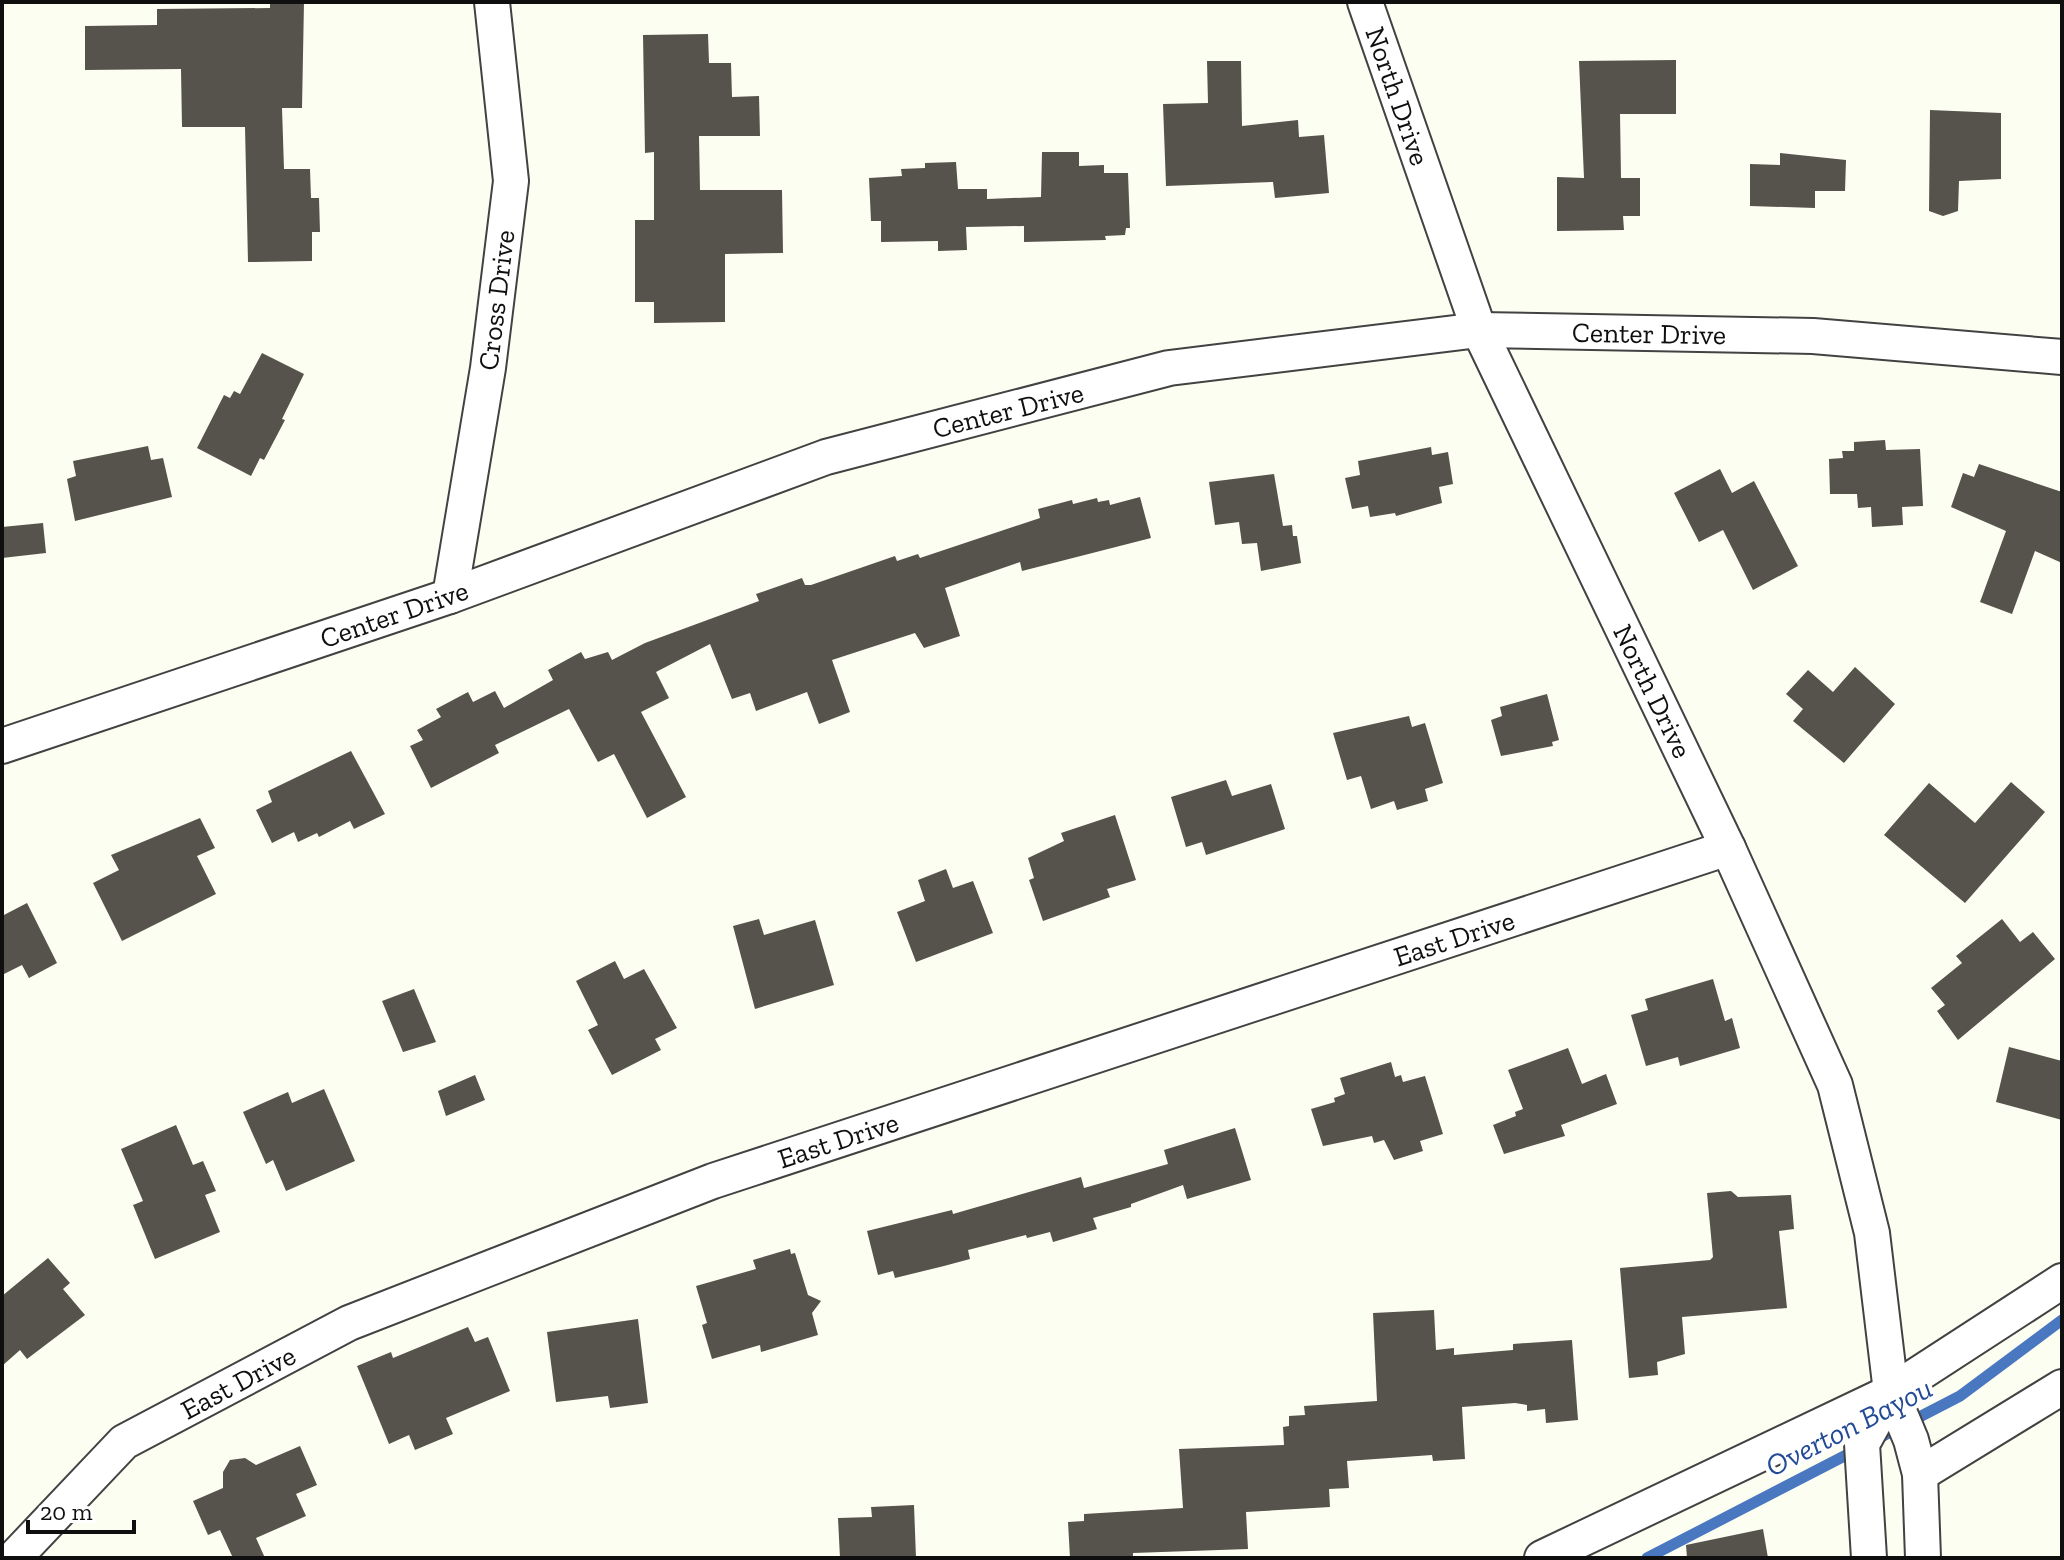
<svg xmlns="http://www.w3.org/2000/svg" width="2064" height="1560" viewBox="0 0 2064 1560" font-family="'Zilla Slab',serif">
<style>
.lines{fill:none;stroke-linecap:round;stroke-linejoin:round}
.stream{stroke:#4977c0;stroke-width:11}
.building{fill:#56524c}
.street-casing{stroke:#424242;stroke-width:38}
.street{stroke:#fff;stroke-width:34}
.labels{text-anchor:middle;stroke-width:8;stroke-linejoin:round;paint-order:stroke}
.street-label{font-size:28px;fill:#0f0f0f;stroke:#fff}
.water-label{font-size:30px;font-style:italic;fill:#234b95;stroke:#fff}
</style>
<rect width="100%" height="100%" fill="#fdfef2"/>
<g class="lines">
<g class="stream">
<path d="M 1875,1440 L 1960,1396 L 2062,1320"/>
<path d="M 1647,1558 L 1856,1450"/>
</g>
</g>
<g class="building">
<path d="M 270,2 L 304,2 L 302,108 L 282,108 L 284,169 L 310,169 L 311,198 L 319,198 L 320,232 L 312,232 L 312,261 L 248,262 L 245,127 L 182,127 L 181,69 L 85,70 L 85,26 L 157,25 L 157,9 L 270,8 Z"/>
<path d="M 708,34 L 709,63 L 731,63 L 732,97 L 759,96 L 760,136 L 699,136 L 700,190 L 782,190 L 783,253 L 725,254 L 725,322 L 654,323 L 654,302 L 635,302 L 635,220 L 654,220 L 654,152 L 645,153 L 643,35 Z"/>
<path d="M 1676,60 L 1676,114 L 1620,114 L 1621,178 L 1640,178 L 1640,216 L 1623,216 L 1624,230 L 1557,231 L 1557,177 L 1584,178 L 1579,61 Z"/>
<path d="M 1207,61 L 1241,61 L 1242,126 L 1298,120 L 1299,137 L 1324,135 L 1329,193 L 1275,198 L 1273,182 L 1166,186 L 1163,104 L 1208,103 Z"/>
<path d="M 1930,110 L 2001,113 L 2001,179 L 1959,181 L 1958,211 L 1943,216 L 1929,211 Z"/>
<path d="M 1042,152 L 1079,152 L 1079,166 L 1104,165 L 1104,173 L 1128,173 L 1130,228 L 1126,228 L 1125,235 L 1105,236 L 1106,240 L 1024,242 L 1024,226 L 966,227 L 967,250 L 938,251 L 938,241 L 881,242 L 881,221 L 871,221 L 869,178 L 902,176 L 901,169 L 925,168 L 925,163 L 956,162 L 958,189 L 987,189 L 987,199 L 1041,197 Z"/>
<path d="M 1780,153 L 1846,160 L 1845,191 L 1815,191 L 1815,208 L 1750,206 L 1750,164 L 1780,165 Z"/>
<path d="M 262,353 L 304,374 L 282,419 L 285,420 L 264,460 L 260,458 L 251,476 L 197,448 L 224,395 L 230,398 L 234,391 L 240,394 Z"/>
<path d="M 1885,440 L 1886,450 L 1920,449 L 1923,506 L 1902,507 L 1903,525 L 1872,527 L 1871,507 L 1858,508 L 1857,494 L 1830,494 L 1829,459 L 1843,458 L 1842,451 L 1854,451 L 1854,442 Z"/>
<path d="M 148,446 L 151,460 L 163,458 L 172,497 L 75,521 L 67,479 L 76,476 L 73,461 Z"/>
<path d="M 1431,447 L 1432,455 L 1448,452 L 1453,484 L 1439,487 L 1442,503 L 1396,516 L 1395,513 L 1370,517 L 1368,506 L 1352,509 L 1345,478 L 1360,475 L 1358,461 Z"/>
<path d="M 1979,464 L 2062,492 L 2062,563 L 2035,551 L 2012,614 L 1980,602 L 2006,531 L 1951,507 L 1963,473 L 1974,477 Z"/>
<path d="M 1720,469 L 1732,493 L 1754,481 L 1798,566 L 1753,590 L 1723,530 L 1699,542 L 1674,493 Z"/>
<path d="M 1274,474 L 1283,526 L 1292,525 L 1293,536 L 1297,536 L 1301,563 L 1261,571 L 1257,543 L 1242,544 L 1239,522 L 1215,525 L 1209,482 Z"/>
<path d="M 1140,497 L 1151,538 L 1022,571 L 1020,562 L 945,588 L 960,636 L 924,648 L 915,633 L 832,660 L 850,712 L 819,724 L 807,692 L 756,711 L 750,693 L 732,699 L 710,644 L 656,672 L 669,698 L 641,712 L 686,797 L 647,818 L 614,754 L 598,762 L 569,709 L 495,745 L 499,753 L 431,788 L 410,746 L 423,740 L 417,730 L 441,717 L 436,709 L 468,692 L 473,702 L 495,691 L 504,708 L 553,680 L 548,670 L 581,652 L 585,659 L 608,652 L 612,660 L 645,643 L 759,601 L 756,594 L 802,578 L 805,585 L 811,585 L 895,556 L 897,561 L 918,554 L 920,558 L 1040,518 L 1038,509 L 1072,500 L 1073,504 L 1097,498 L 1098,502 L 1109,500 L 1110,505 Z"/>
<path d="M 43,523 L 46,553 L 2,558 L 2,527 Z"/>
<path d="M 1855,667 L 1895,704 L 1844,763 L 1793,721 L 1803,709 L 1786,694 L 1808,670 L 1833,692 Z"/>
<path d="M 1547,694 L 1559,740 L 1552,742 L 1553,746 L 1501,756 L 1491,720 L 1502,716 L 1500,707 Z"/>
<path d="M 1409,716 L 1412,727 L 1425,723 L 1443,783 L 1425,789 L 1428,801 L 1397,810 L 1394,801 L 1371,809 L 1361,776 L 1347,780 L 1333,733 Z"/>
<path d="M 351,751 L 385,814 L 354,829 L 350,821 L 319,837 L 317,833 L 298,842 L 294,832 L 272,843 L 256,810 L 272,802 L 268,791 Z"/>
<path d="M 1226,780 L 1232,796 L 1271,784 L 1285,829 L 1206,855 L 1202,842 L 1186,847 L 1171,797 Z"/>
<path d="M 2011,782 L 2045,812 L 1965,903 L 1884,835 L 1929,783 L 1975,823 Z"/>
<path d="M 1115,815 L 1136,880 L 1107,889 L 1110,897 L 1043,921 L 1029,880 L 1034,878 L 1028,858 L 1064,841 L 1061,833 Z"/>
<path d="M 200,818 L 215,848 L 197,856 L 216,894 L 122,941 L 93,883 L 119,870 L 111,855 Z"/>
<path d="M 946,869 L 953,888 L 973,881 L 993,933 L 916,962 L 897,912 L 925,901 L 918,880 Z"/>
<path d="M 27,903 L 57,963 L 29,978 L 22,965 L 2,975 L 2,916 Z"/>
<path d="M 759,919 L 764,935 L 815,920 L 834,985 L 755,1009 L 733,926 Z"/>
<path d="M 2002,919 L 2020,942 L 2033,932 L 2055,959 L 1958,1040 L 1937,1011 L 1945,1005 L 1931,988 L 1962,963 L 1956,956 Z"/>
<path d="M 615,961 L 624,979 L 644,969 L 677,1028 L 655,1039 L 661,1050 L 612,1075 L 588,1030 L 598,1025 L 576,981 Z"/>
<path d="M 1713,979 L 1725,1021 L 1732,1018 L 1740,1048 L 1680,1066 L 1678,1057 L 1646,1066 L 1631,1015 L 1648,1010 L 1645,999 Z"/>
<path d="M 414,989 L 436,1042 L 403,1052 L 382,1001 Z"/>
<path d="M 2009,1047 L 2062,1061 L 2062,1120 L 1996,1102 Z"/>
<path d="M 1568,1048 L 1582,1084 L 1606,1074 L 1617,1104 L 1561,1125 L 1565,1136 L 1504,1154 L 1493,1125 L 1516,1116 L 1515,1112 L 1523,1109 L 1508,1070 Z"/>
<path d="M 1391,1062 L 1395,1077 L 1401,1075 L 1403,1082 L 1425,1076 L 1443,1134 L 1420,1141 L 1423,1151 L 1394,1160 L 1384,1140 L 1374,1143 L 1372,1136 L 1323,1146 L 1311,1109 L 1335,1102 L 1334,1098 L 1345,1094 L 1340,1078 Z"/>
<path d="M 475,1075 L 485,1100 L 446,1116 L 438,1091 Z"/>
<path d="M 324,1089 L 355,1161 L 286,1191 L 273,1160 L 266,1164 L 243,1112 L 288,1092 L 292,1103 Z"/>
<path d="M 176,1125 L 193,1165 L 203,1161 L 216,1191 L 205,1195 L 220,1232 L 155,1259 L 133,1205 L 143,1201 L 121,1149 Z"/>
<path d="M 1235,1128 L 1251,1180 L 1187,1199 L 1183,1185 L 1131,1204 L 1131,1207 L 1093,1218 L 1097,1229 L 1053,1242 L 1050,1232 L 1027,1238 L 1026,1235 L 968,1250 L 970,1259 L 944,1266 L 895,1278 L 893,1271 L 878,1275 L 867,1231 L 952,1210 L 953,1214 L 1081,1177 L 1084,1188 L 1168,1164 L 1164,1150 Z"/>
<path d="M 1731,1191 L 1738,1197 L 1791,1195 L 1794,1229 L 1779,1231 L 1787,1308 L 1682,1317 L 1685,1354 L 1657,1362 L 1658,1375 L 1629,1378 L 1620,1268 L 1710,1260 L 1713,1257 L 1707,1193 Z"/>
<path d="M 790,1249 L 791,1254 L 795,1253 L 808,1295 L 821,1301 L 812,1313 L 818,1335 L 761,1352 L 760,1345 L 712,1359 L 702,1325 L 707,1323 L 696,1286 L 756,1269 L 753,1260 Z"/>
<path d="M 48,1258 L 70,1283 L 63,1289 L 85,1315 L 27,1359 L 20,1350 L 2,1366 L 2,1296 Z"/>
<path d="M 1434,1310 L 1436,1350 L 1454,1348 L 1454,1355 L 1513,1350 L 1513,1344 L 1572,1340 L 1578,1420 L 1546,1423 L 1545,1409 L 1527,1411 L 1527,1405 L 1515,1403 L 1462,1407 L 1465,1459 L 1433,1461 L 1432,1455 L 1347,1461 L 1349,1488 L 1329,1489 L 1330,1507 L 1246,1512 L 1248,1549 L 1133,1553 L 1133,1558 L 1070,1558 L 1068,1522 L 1084,1521 L 1084,1514 L 1183,1508 L 1179,1449 L 1284,1445 L 1283,1427 L 1289,1426 L 1289,1416 L 1305,1415 L 1304,1406 L 1377,1401 L 1373,1313 Z"/>
<path d="M 638,1319 L 648,1403 L 610,1408 L 608,1396 L 556,1402 L 547,1332 Z"/>
<path d="M 468,1327 L 475,1342 L 488,1337 L 510,1391 L 446,1418 L 453,1434 L 415,1450 L 409,1435 L 389,1444 L 357,1366 L 391,1352 L 393,1358 Z"/>
<path d="M 300,1446 L 317,1485 L 296,1494 L 306,1516 L 256,1538 L 265,1558 L 233,1558 L 220,1530 L 208,1535 L 193,1501 L 223,1488 L 223,1472 L 230,1460 L 245,1458 L 256,1465 Z"/>
<path d="M 914,1505 L 916,1558 L 840,1558 L 838,1518 L 872,1517 L 871,1507 Z"/>
<path d="M 1763,1529 L 1768,1558 L 1687,1558 L 1686,1545 Z"/>
</g>
<g class="lines">
<g class="street-casing">
<g id="street">
<path d="M 1365,2 L 1479,330 L 1728,848 L 1835,1085 L 1872,1233 L 1891,1392 L 1911,1440 L 1920,1474 L 1923,1558"/>
<path d="M 450,596 L 488,368 L 511,181 L 492,2"/>
<path d="M 2,746 L 450,596 L 826,457 L 1169,368 L 1479,330 L 1813,336 L 2062,357"/>
<path d="M 1920,1474 L 2062,1387"/>
<path d="M 14,1558 L 124,1442 L 349,1323 L 713,1181 L 1728,848"/>
<path d="M 1542,1558 L 1891,1392 L 2062,1281"/>
<path d="M 1869,1558 L 1862,1444 L 1891,1392"/>
</g>
</g>
<use href="#street" class="street"/>
</g>
<g class="labels">
<g class="street-label">
<text transform="translate(1398 96) rotate(71)" y="10">North Drive</text>
<text transform="translate(496 300) rotate(-83)" y="10">Cross Drive</text>
<text transform="translate(1649 333) rotate(1)" y="10">Center Drive</text>
<text transform="translate(1008 410) rotate(-14)" y="10">Center Drive</text>
<text transform="translate(394 614) rotate(-19)" y="10">Center Drive</text>
<text transform="translate(1653 691) rotate(64)" y="10">North Drive</text>
<text transform="translate(1454 938) rotate(-18)" y="10">East Drive</text>
<text transform="translate(838 1140) rotate(-18)" y="10">East Drive</text>
<text transform="translate(238 1382) rotate(-28)" y="10">East Drive</text>
</g>
<g class="water-label">
<text transform="translate(1849 1427) rotate(-27)" y="10">Overton Bayou</text>
</g>
</g>
<rect width="2064" height="1560" fill="none" stroke="#0f0f0f" stroke-width="8"/>
<path d="M28 1520v12h106v-12" fill="none" stroke="#0f0f0f" stroke-width="4"/>
<text x="40" y="1520" font-size="24" fill="#0f0f0f" stroke="#ffffff" stroke-width="6" paint-order="stroke">20 m</text>
</svg>
